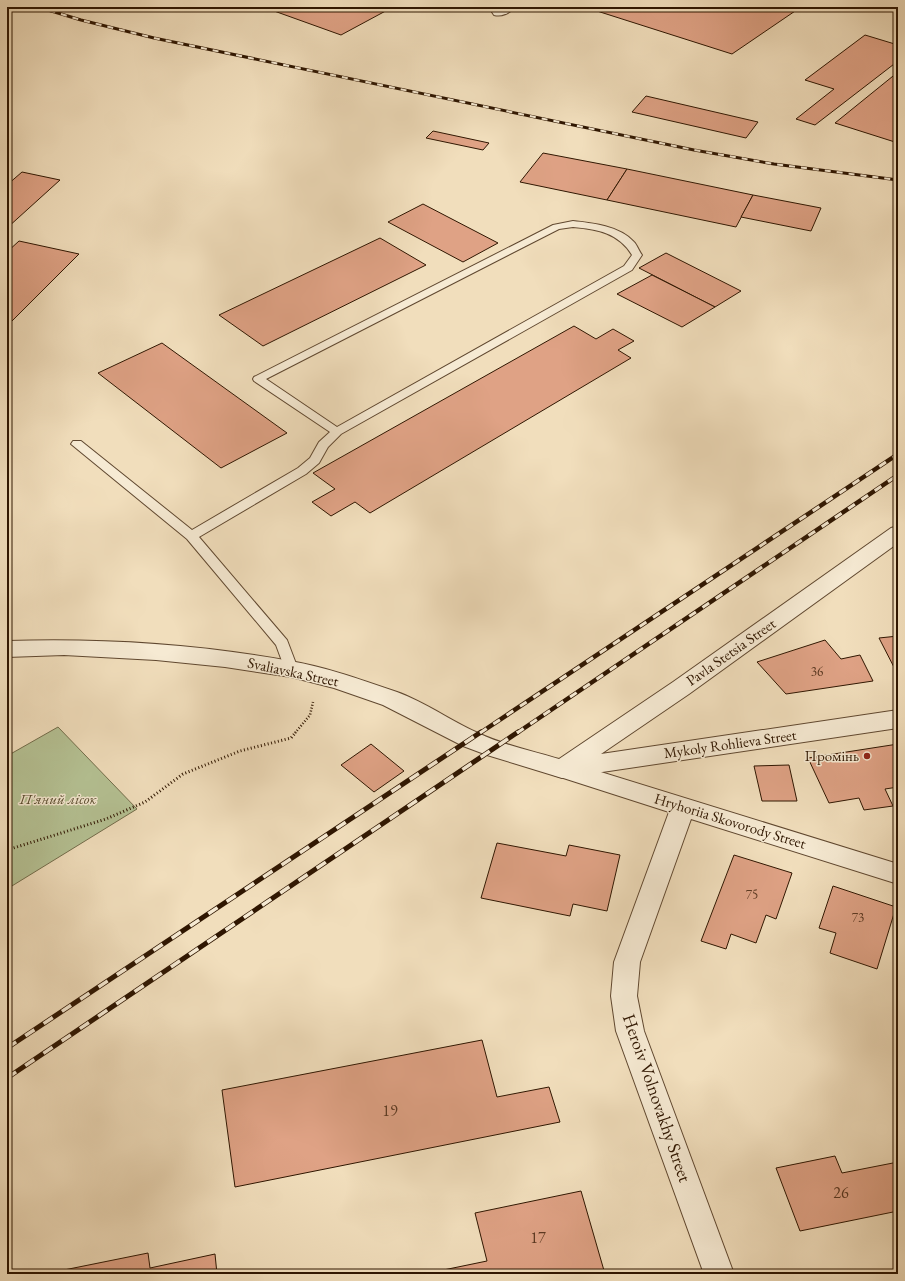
<svg xmlns="http://www.w3.org/2000/svg" width="905" height="1281" viewBox="0 0 905 1281" font-family="'EB Garamond',serif">
<style>
.green{fill:#b5c294;stroke:#726c4a}
.building{fill:#dfa285;stroke:#2f1601}
.lines{fill:none;stroke-linecap:round;stroke-linejoin:round}
.service-casing{stroke:#604830;stroke-width:2}
.minor-casing{stroke:#604830;stroke-width:2}
.tertiary-casing{stroke:#604830;stroke-width:2}
.path-far1{stroke:#2f1601;stroke-width:2.5;stroke-dasharray:1 2;stroke-linecap:butt}
.path{stroke:#2f1601;stroke-width:3;stroke-dasharray:1 2.5;stroke-linecap:butt}
.service{fill:#f6ead3;fill-rule:evenodd}
.minor{fill:#f6ead3;fill-rule:evenodd}
.tertiary{fill:#f6ead3;fill-rule:evenodd}
.rail-far2-casing{stroke:#2f1601;stroke-width:3}
.rail-far1-casing{stroke:#2f1601;stroke-width:4.5}
.rail-casing{stroke:#2f1601;stroke-width:5}
.rail-far2{stroke:#f6ead3;stroke-width:2;stroke-dasharray:6;stroke-linecap:butt}
.rail-far1{stroke:#f6ead3;stroke-width:3;stroke-dasharray:8;stroke-linecap:butt}
.rail{stroke:#f6ead3;stroke-width:3.5;stroke-dasharray:11;stroke-linecap:butt}
.poi-dot{fill:#8f2418;stroke:#f6ead3;stroke-width:1.5}
.labels{text-anchor:middle;stroke-width:3;stroke-linejoin:round;paint-order:stroke}
.number-label{font-size:13px;fill:#5b3922}
.street-label{font-size:15px;fill:#2f1601;stroke:#f6ead3}
.poi-label{font-size:15px;fill:#2f1601;stroke:#f6ead3;text-anchor:end}
.park-label{font-size:15px;font-style:italic;fill:#574a2d;stroke:#f6ead3}
.near-number-label{font-size:16px;fill:#5b3922}
.near-street-label{font-size:18px;fill:#2f1601;stroke:#f6ead3}
</style>
<rect width="100%" height="100%" fill="#f1debc"/>
<filter id="stains"><feTurbulence type="fractalNoise" baseFrequency=".005" numOctaves="4"/><feColorMatrix values="0 0 0 0 .2 0 0 0 0 .09 0 0 0 0 .02 0 0 0 .5 -.17"/></filter>
<radialGradient id="worn" r=".72"><stop offset=".6" stop-color="#630" stop-opacity="0"/><stop offset="1" stop-color="#630" stop-opacity=".3"/></radialGradient>
<path class="green" d="M 58,727 L 137,809 L 7,889 L 7,756 Z"/>
<g class="building">
<path d="M 263,7 L 393,7 L 341,35 Z"/>
<path d="M 603,7 L 801,7 L 732,54 L 597,11 Z"/>
<path d="M 865,35 L 898,45 L 898,61 L 815,125 L 796,119 L 834,89 L 805,80 Z"/>
<path d="M 898,72 L 898,143 L 835,123 Z"/>
<path d="M 646,96 L 758,122 L 746,138 L 632,112 Z"/>
<path d="M 433,131 L 489,143 L 483,150 L 426,138 Z"/>
<path d="M 543,153 L 627,169 L 607,200 L 520,182 Z"/>
<path d="M 627,169 L 753,195 L 736,227 L 607,200 Z"/>
<path d="M 22,172 L 60,180 L 7,228 L 7,185 Z"/>
<path d="M 753,195 L 821,208 L 811,231 L 741,217 Z"/>
<path d="M 423,204 L 498,243 L 463,262 L 388,222 Z"/>
<path d="M 380,238 L 426,265 L 263,346 L 219,315 Z"/>
<path d="M 19,241 L 79,254 L 7,326 L 7,252 Z"/>
<path d="M 666,253 L 741,291 L 715,307 L 639,268 Z"/>
<path d="M 652,275 L 715,307 L 682,327 L 617,294 Z"/>
<path d="M 574,326 L 596,339 L 613,329 L 634,341 L 618,350 L 631,358 L 370,513 L 355,502 L 331,516 L 312,502 L 335,489 L 313,473 Z"/>
<path d="M 162,343 L 287,433 L 221,468 L 98,373 Z"/>
<path d="M 898,636 L 898,675 L 879,638 Z"/>
<path d="M 825,640 L 841,659 L 860,655 L 873,681 L 786,694 L 757,662 Z"/>
<path d="M 371,744 L 404,771 L 374,792 L 341,765 Z"/>
<path d="M 898,744 L 898,787 L 885,789 L 893,806 L 864,810 L 859,798 L 829,803 L 808,758 Z"/>
<path d="M 789,765 L 797,801 L 762,801 L 754,766 Z"/>
<path d="M 497,843 L 566,856 L 569,845 L 620,855 L 607,911 L 573,904 L 570,916 L 481,898 Z"/>
<path d="M 734,855 L 792,873 L 776,919 L 766,915 L 756,943 L 731,934 L 726,949 L 701,941 Z"/>
<path d="M 833,886 L 896,907 L 877,969 L 830,953 L 836,933 L 819,928 Z"/>
<path d="M 482,1040 L 497,1097 L 549,1087 L 560,1122 L 235,1187 L 222,1090 Z"/>
<path d="M 835,1156 L 842,1173 L 898,1162 L 898,1211 L 800,1231 L 776,1168 Z"/>
<path d="M 581,1191 L 605,1274 L 424,1274 L 487,1261 L 475,1213 Z"/>
<path d="M 148,1253 L 150,1268 L 215,1254 L 217,1274 L 54,1274 L 54,1272 Z"/>
</g>
<g class="lines">
<g class="service-casing">
<path id="service" d="M 573,221 C 592,223 620,226 634,242 C 637,245 639,251 642,255 L 632,270 L 341,434 L 328,447 L 319,463 L 306,474 L 199,537 L 287,640 L 298,669 L 296,672 L 291,674 L 286,672 L 276,645 L 187,539 L 71,444 L 73,441 L 81,441 L 192,530 L 298,468 L 310,458 L 319,442 L 330,432 L 254,381 L 253,379 L 254,377 L 553,225 ZM 573,227 C 597,229 619,233 632,255 L 624,266 L 337,427 L 266,379 L 559,229 Z"/>
</g>
<g class="minor-casing">
<g id="minor">
<path d="M 498,7 L 515,7 C 510,13 502,17 494,15 L 492,12 Z"/>
<path d="M 562,760 L 898,864 L 898,884 L 691,819 L 640,962 L 637,996 L 644,1031 L 734,1274 L 704,1274 L 616,1031 L 611,996 L 614,962 L 669,812 L 554,775 L 550,769 L 554,763 Z"/>
</g>
</g>
<g class="tertiary-casing">
<path id="tertiary" d="M 898,526 L 898,543 L 689,694 L 601,754 L 898,710 L 898,728 L 562,778 L 487,755 L 463,746 L 383,705 L 334,688 L 291,677 L 225,667 L 156,660 L 64,655 L 7,657 L 7,641 C 101,638 197,644 290,661 C 326,667 362,680 397,692 C 425,702 451,721 478,733 C 503,745 532,751 559,759 L 673,682 L 891,528 Z"/>
</g>
<path class="path-far1" d="M 295,733 L 310,715 L 313,702"/>
<path class="path" d="M 7,850 L 106,819 L 145,802 L 183,774 L 240,751 L 291,738 L 296,732"/>
<use href="#service" class="service"/>
<use href="#minor" class="minor"/>
<use href="#tertiary" class="tertiary"/>
<g class="rail-far2-casing">
<path id="rail-far2" d="M 38,7 L 81,20 L 154,38 L 694,150 L 774,164 L 898,180"/>
</g>
<g class="rail-far1-casing">
<g id="rail-far1">
<path d="M 480,733 L 898,454"/>
<path d="M 517,733 L 898,475"/>
</g>
</g>
<g class="rail-casing">
<g id="rail">
<path d="M 7,1048 L 481,732"/>
<path d="M 7,1078 L 518,732"/>
</g>
</g>
<use href="#rail-far2" class="rail-far2"/>
<use href="#rail-far1" class="rail-far1"/>
<use href="#rail" class="rail"/>
</g>
<circle class="poi-dot" cx="867" cy="756" r="4"/>
<g class="labels">
<g class="number-label">
<text x="817" y="676">36</text>
<text x="752" y="899">75</text>
<text x="858" y="922">73</text>
</g>
<g class="street-label">
<text transform="translate(731 652) rotate(-35)" y="5">Pavla Stetsia Street</text>
<text transform="translate(293 672) rotate(12)" y="5">Svaliavska Street</text>
<text transform="translate(730 744) rotate(-8)" y="5">Mykoly Rohlieva Street</text>
<text transform="translate(730 821) rotate(17)" y="5">Hryhoriia Skovorody Street</text>
</g>
<g class="poi-label">
<text x="859" y="761">Промінь</text>
</g>
<g class="park-label">
<text x="58" y="804">П'яний лісок</text>
</g>
<g class="near-number-label">
<text x="390" y="1116">19</text>
<text x="841" y="1198">26</text>
<text x="538" y="1243">17</text>
</g>
<g class="near-street-label">
<text transform="translate(657 1098) rotate(71)" y="6">Heroiv Volnovakhy Street</text>
</g>
</g>
<rect width="905" height="1281" fill="none" stroke="#f1debc" stroke-width="24"/>
<rect x="8" y="8" width="889" height="1265" fill="none" stroke="#2f1601" stroke-width="2"/>
<rect x="12" y="12" width="881" height="1257" fill="none" stroke="#2f1601"/>
<rect width="100%" height="100%" filter="url(#stains)"/>
<rect width="100%" height="100%" fill="url(#worn)"/>
</svg>
